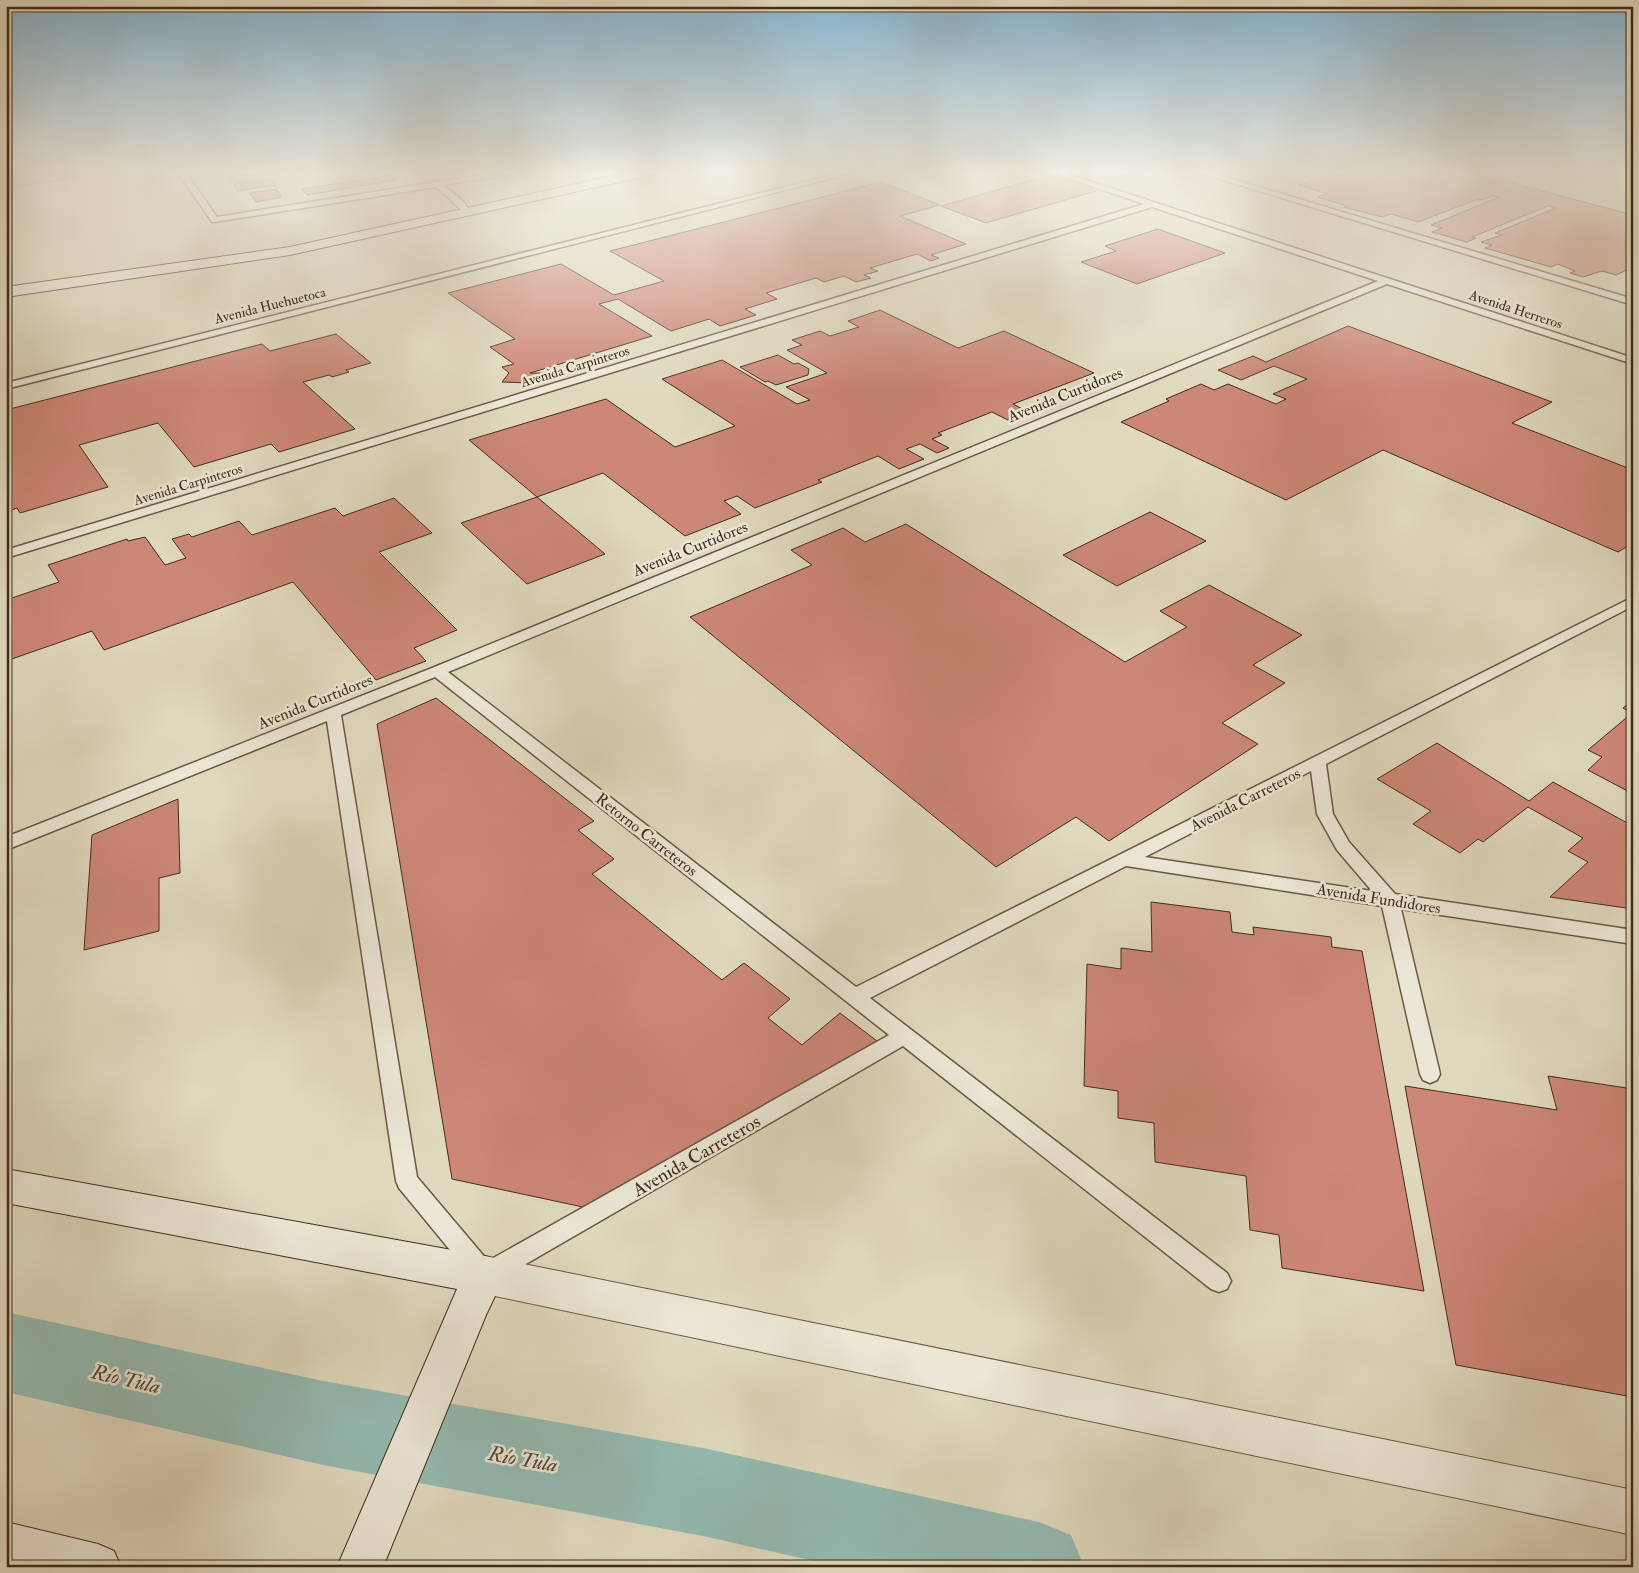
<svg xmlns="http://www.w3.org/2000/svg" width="1639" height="1573" viewBox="0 0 1639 1573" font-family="'IM FELL Double Pica',serif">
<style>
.green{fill:#b4bf90;stroke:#7b7654}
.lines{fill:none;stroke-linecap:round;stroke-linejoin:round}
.river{fill:#94bab1;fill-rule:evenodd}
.building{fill:#cd8777;stroke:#422d19}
.lane-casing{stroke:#6a5842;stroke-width:3}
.street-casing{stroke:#6a5842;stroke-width:2}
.secondary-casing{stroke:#422d19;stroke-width:2}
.lane{fill:#ebe6d5;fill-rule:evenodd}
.street{fill:#ebe6d5;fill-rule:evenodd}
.secondary{fill:#ebe6d5;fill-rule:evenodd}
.labels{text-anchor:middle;stroke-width:5;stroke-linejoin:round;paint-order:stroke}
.far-street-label{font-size:14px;fill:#422d19;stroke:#ebe6d5}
.street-label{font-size:16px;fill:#422d19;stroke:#ebe6d5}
.near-street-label{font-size:19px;fill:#422d19;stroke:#ebe6d5}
.near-water-label{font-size:21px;font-style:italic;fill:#524937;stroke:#ebe6d5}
</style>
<rect width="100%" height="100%" fill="#e0d9be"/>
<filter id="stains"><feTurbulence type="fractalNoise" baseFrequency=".004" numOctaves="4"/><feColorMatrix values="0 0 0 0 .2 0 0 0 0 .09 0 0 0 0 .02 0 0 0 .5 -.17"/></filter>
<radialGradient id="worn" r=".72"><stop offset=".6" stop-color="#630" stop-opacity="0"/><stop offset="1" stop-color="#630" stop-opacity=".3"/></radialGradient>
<path class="green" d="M 6,170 L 110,170 L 111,173 L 6,188 Z"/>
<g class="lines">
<path class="river" d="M 6,1312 L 323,1381 L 703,1448 L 1039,1522 L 1071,1535 L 1084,1567 L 840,1567 L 703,1536 L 323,1465 L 6,1392 Z"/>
</g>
<g class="building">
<path d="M 223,170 L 284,170 L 245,176 L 248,180 L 231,182 Z"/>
<path d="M 1223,170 L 1259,170 L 1241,175 Z"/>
<path d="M 1344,170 L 1435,170 L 1475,181 L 1486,176 L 1633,215 L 1633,267 L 1616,275 L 1602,271 L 1583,277 L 1570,273 L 1575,271 L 1558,264 L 1551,267 L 1485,248 L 1492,245 L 1481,242 L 1502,235 L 1495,233 L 1556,208 L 1548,206 L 1472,237 L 1476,238 L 1467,242 L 1432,232 L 1442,228 L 1431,225 L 1499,197 L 1493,196 L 1482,200 L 1478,199 L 1418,222 L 1391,214 L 1382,217 L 1344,207 L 1347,206 L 1318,197 L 1328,194 L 1299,185 Z"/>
<path d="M 1057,173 L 1082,182 L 1096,191 L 986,223 L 941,206 Z"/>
<path d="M 391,175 L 397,180 L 307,195 L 302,189 Z"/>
<path d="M 271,179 L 276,185 L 238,191 L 234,184 Z"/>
<path d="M 881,182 L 940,205 L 900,216 L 966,244 L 931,255 L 939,258 L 931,261 L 917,254 L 870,268 L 878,271 L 864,275 L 871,278 L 856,282 L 844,276 L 824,282 L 816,278 L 766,293 L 777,299 L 745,309 L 756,315 L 720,326 L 709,319 L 671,331 L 618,299 L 599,304 L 652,336 L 530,373 L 542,373 L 529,383 L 502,382 L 509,373 L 502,367 L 514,364 L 490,347 L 515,339 L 448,293 L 561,264 L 614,295 L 664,281 L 610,251 Z"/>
<path d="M 276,189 L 282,197 L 256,202 L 250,193 Z"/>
<path d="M 1158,229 L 1225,253 L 1137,284 L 1081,262 L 1116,251 L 1105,246 Z"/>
<path d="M 880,310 L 958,348 L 1004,331 L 1094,373 L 1013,404 L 1032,414 L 1012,422 L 992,412 L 938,433 L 942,435 L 932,439 L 949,448 L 937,453 L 920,444 L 906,449 L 924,459 L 899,469 L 878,456 L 818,480 L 822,482 L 755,508 L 737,496 L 724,501 L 741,514 L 685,536 L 603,473 L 537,497 L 469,440 L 606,399 L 675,447 L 735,426 L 662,379 L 722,360 L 797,404 L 810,400 L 786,387 L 827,373 L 787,350 L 802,345 L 792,340 L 820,331 L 830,336 L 859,327 L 848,321 Z"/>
<path d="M 1348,326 L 1552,402 L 1512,423 L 1633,470 L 1633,543 L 1618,552 L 1383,450 L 1286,500 L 1121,422 L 1169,401 L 1166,399 L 1201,384 L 1214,390 L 1228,384 L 1276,404 L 1286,399 L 1273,394 L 1307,379 L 1274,366 L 1241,380 L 1218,370 L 1253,356 L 1266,362 Z"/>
<path d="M 336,334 L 371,363 L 346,370 L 349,372 L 332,377 L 329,375 L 303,382 L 355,429 L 279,452 L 271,444 L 194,467 L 158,423 L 79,445 L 108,487 L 20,513 L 17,508 L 6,512 L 6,410 L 262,344 L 270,351 Z"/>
<path d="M 778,355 L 794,364 L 798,363 L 809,369 L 808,375 L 776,385 L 768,381 L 765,382 L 740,367 Z"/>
<path d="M 537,497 L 605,554 L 527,584 L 461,523 Z"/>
<path d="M 394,498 L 432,533 L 379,552 L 457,630 L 414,648 L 426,661 L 376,680 L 293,582 L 104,650 L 92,631 L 6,661 L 6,600 L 59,582 L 48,565 L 127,539 L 128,541 L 145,537 L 165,565 L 186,558 L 172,539 L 189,534 L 192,537 L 239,521 L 252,535 L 335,508 L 343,516 Z"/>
<path d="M 1150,512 L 1206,541 L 1117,586 L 1063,555 Z"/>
<path d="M 906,524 L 1125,662 L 1187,627 L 1160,611 L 1209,585 L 1302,635 L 1253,665 L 1285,683 L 1222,723 L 1258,744 L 1109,841 L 1076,817 L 996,867 L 690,617 L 812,565 L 791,550 L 843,528 L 865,542 Z"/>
<path d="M 436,698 L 594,821 L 578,830 L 614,859 L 592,874 L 722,980 L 744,963 L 790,999 L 768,1018 L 802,1045 L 840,1013 L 885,1047 L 597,1210 L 452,1179 L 377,724 Z"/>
<path d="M 1633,700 L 1633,794 L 1588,770 L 1602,757 L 1588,750 L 1632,713 L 1623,708 Z"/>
<path d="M 1437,743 L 1529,801 L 1553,782 L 1629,824 L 1633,821 L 1633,909 L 1550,897 L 1588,862 L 1568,851 L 1583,838 L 1528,807 L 1483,842 L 1478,839 L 1460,853 L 1413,824 L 1431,811 L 1377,779 Z"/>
<path d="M 178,799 L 180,873 L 159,878 L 159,931 L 84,950 L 92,835 Z"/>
<path d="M 1151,902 L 1230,912 L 1232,932 L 1254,935 L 1253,927 L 1331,937 L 1332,947 L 1362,951 L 1424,1291 L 1282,1268 L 1279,1235 L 1250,1230 L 1246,1176 L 1155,1162 L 1154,1123 L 1118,1118 L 1118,1091 L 1084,1086 L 1087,964 L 1121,969 L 1121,948 L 1152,952 Z"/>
<path d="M 1548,1076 L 1633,1089 L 1633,1409 L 1630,1409 L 1627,1396 L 1456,1365 L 1405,1086 L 1557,1110 Z"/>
</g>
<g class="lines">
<g class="lane-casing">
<g id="lane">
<path d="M 176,170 L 184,170 L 217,217 L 512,170 L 529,170 L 525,172 L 443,185 L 463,201 L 471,213 L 467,215 L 436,187 L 215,222 L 212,222 Z"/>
<path d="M 852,170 L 864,170 L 6,389 L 6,383 Z"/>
<path d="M 1044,170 L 1055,170 L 1633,358 L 1633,364 L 1387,284 L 448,672 L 856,987 L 1633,597 L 1633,606 L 1326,764 L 1333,814 L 1349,842 L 1395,894 L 1633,930 L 1633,944 L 1401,909 L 1440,1074 L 1437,1080 L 1430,1083 L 1423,1080 L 1420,1074 L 1382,906 L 1126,866 L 870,998 L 1227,1273 L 1231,1281 L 1227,1289 L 1219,1292 L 1211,1289 L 903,1046 L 493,1283 L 485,1286 L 477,1283 L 399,1188 L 396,1181 L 327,721 L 6,850 L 6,837 L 432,668 L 1378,281 L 1152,207 L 6,558 L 6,550 L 1144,204 ZM 435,677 L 889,1035 L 488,1261 L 417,1177 L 341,715 ZM 1311,771 L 1317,814 L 1337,850 L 1372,891 L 1145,857 Z"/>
<path d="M 1190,170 L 1202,170 L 1633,299 L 1633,305 Z"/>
</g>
</g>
<g class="street-casing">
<path id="street" d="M 485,1256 L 1633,1490 L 1633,1535 L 485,1294 L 471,1289 L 465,1275 L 471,1261 Z"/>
</g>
<g class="secondary-casing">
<g id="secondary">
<path d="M 639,170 L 662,170 L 656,174 L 290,255 L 6,297 L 6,287 L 290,247 Z"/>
<path d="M 6,1169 L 485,1256 L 499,1261 L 505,1275 L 486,1315 L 383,1567 L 337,1567 L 457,1289 L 6,1203 Z"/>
<path d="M 6,1522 L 98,1544 L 114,1551 L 121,1567 L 6,1567 Z"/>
</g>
</g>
<use href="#lane" class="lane"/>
<use href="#street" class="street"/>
<use href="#secondary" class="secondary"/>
</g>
<linearGradient id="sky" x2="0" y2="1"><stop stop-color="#86b6d2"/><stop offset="0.44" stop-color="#f1eee2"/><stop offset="1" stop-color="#f1eee2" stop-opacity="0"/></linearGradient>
<rect width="1639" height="390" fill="url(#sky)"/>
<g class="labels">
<g class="far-street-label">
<text transform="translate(270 305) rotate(-14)" y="5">Avenida Huehuetoca</text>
<text transform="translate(1516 309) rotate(18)" y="5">Avenida Herreros</text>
<text transform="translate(575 366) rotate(-17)" y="5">Avenida Carpinteros</text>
<text transform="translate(188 484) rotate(-17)" y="5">Avenida Carpinteros</text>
</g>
<g class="street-label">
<text transform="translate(1065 394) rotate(-22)" y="6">Avenida Curtidores</text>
<text transform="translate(690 548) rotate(-22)" y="6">Avenida Curtidores</text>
<text transform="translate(315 701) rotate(-22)" y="6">Avenida Curtidores</text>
<text transform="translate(1245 799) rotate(-27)" y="6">Avenida Carreteros</text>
<text transform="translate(647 834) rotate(38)" y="6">Retorno Carreteros</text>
<text transform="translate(1379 898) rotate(9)" y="6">Avenida Fundidores</text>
</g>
<g class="near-street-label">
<text transform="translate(696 1155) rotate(-30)" y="7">Avenida Carreteros</text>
</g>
<g class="near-water-label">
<text transform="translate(126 1379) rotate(13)" y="7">Río Tula</text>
<text transform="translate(523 1459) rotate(10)" y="7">Río Tula</text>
</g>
</g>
<rect width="1639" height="1573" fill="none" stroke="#e0d9be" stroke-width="25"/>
<rect x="8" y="8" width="1624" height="1558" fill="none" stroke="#422d19" stroke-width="2.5"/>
<rect x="12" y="12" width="1614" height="1548" fill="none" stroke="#422d19"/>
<rect width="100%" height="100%" filter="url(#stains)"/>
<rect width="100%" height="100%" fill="url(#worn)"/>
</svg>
